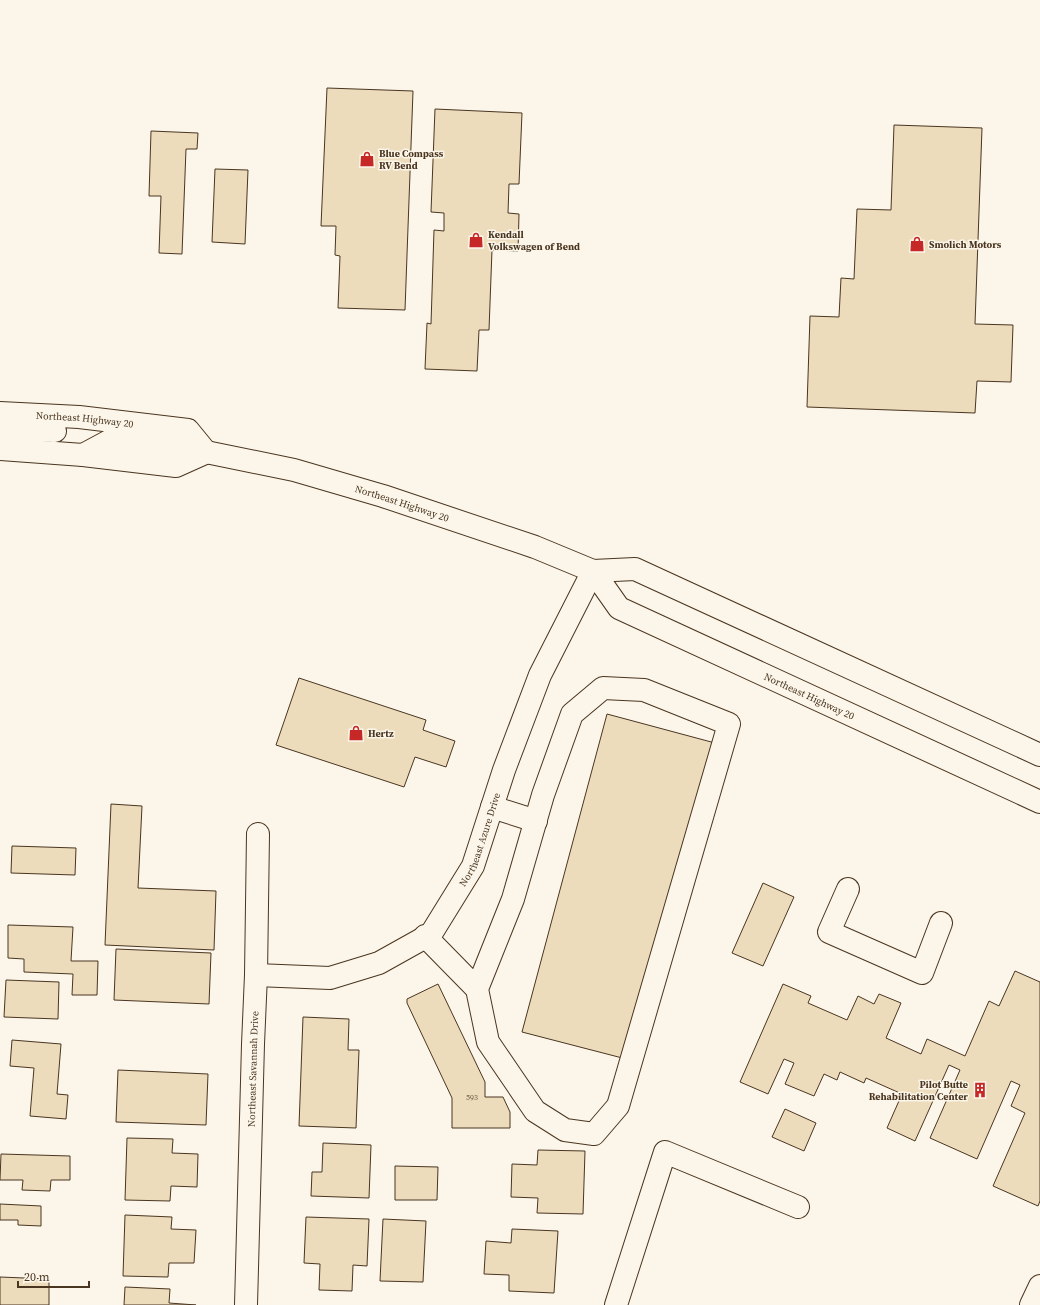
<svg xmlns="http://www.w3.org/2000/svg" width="1040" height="1305" viewBox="0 0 1040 1305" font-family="'Source Serif 4',serif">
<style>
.building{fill:#ecdcbc;stroke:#4a3520}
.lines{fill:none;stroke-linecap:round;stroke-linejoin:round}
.minor-casing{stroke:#4a3520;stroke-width:24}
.major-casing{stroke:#4a3520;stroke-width:24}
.minor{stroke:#fbf6e9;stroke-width:22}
.major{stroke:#fbf6e9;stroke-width:22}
.labels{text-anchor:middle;stroke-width:3;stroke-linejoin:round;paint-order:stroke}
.number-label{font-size:8px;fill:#725f47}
.poi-label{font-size:10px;font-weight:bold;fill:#4a3520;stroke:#fbf6e9;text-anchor:start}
.street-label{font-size:10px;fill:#4a3520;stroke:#fbf6e9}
</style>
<rect width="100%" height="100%" fill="#fbf6e9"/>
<g class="building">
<path d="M 327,88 L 413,91 L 405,310 L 338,308 L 340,256 L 335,255 L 336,226 L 321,226 Z"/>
<path d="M 435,109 L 522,113 L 519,184 L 509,184 L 508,213 L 519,214 L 518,251 L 492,250 L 489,330 L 479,330 L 477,371 L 425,369 L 427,323 L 431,324 L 434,230 L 444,231 L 444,213 L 431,212 Z"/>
<path d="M 894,125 L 982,128 L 975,324 L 1013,325 L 1011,382 L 977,381 L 975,413 L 807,407 L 810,316 L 839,317 L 841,278 L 854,279 L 857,209 L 891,210 Z"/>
<path d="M 151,131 L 198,133 L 197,149 L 186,149 L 182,254 L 159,253 L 161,196 L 149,196 Z"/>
<path d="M 215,169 L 248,170 L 245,244 L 212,242 Z"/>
<path d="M 299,678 L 426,720 L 423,730 L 455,741 L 446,767 L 415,757 L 404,787 L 276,745 Z"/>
<path d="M 607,714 L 715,743 L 630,1060 L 522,1032 Z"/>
<path d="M 111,804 L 142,806 L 138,888 L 216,891 L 214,950 L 105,945 Z"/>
<path d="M 12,846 L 76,848 L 75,875 L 11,873 Z"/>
<path d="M 763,883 L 794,897 L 763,966 L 732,953 Z"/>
<path d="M 8,925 L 73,927 L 71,961 L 98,961 L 97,995 L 72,995 L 73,974 L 24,972 L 24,959 L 8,958 Z"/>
<path d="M 116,949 L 211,953 L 209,1004 L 114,1000 Z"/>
<path d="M 1015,971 L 1040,982 L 1040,1201 L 1038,1206 L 993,1186 L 1025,1113 L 1011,1106 L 1020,1085 L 1011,1081 L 977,1159 L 930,1138 L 960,1070 L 949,1065 L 915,1141 L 887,1128 L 902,1094 L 866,1078 L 864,1083 L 840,1072 L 837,1080 L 824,1074 L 814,1096 L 785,1084 L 794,1063 L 784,1059 L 768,1094 L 740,1082 L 783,984 L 811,996 L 808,1003 L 847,1020 L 858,996 L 874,1004 L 879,994 L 901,1003 L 886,1038 L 921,1054 L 927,1039 L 965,1056 L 989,1001 L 999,1006 Z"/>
<path d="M 6,980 L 59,982 L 58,1019 L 4,1017 Z"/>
<path d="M 438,984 L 485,1082 L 485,1097 L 503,1097 L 510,1112 L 510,1128 L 452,1128 L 452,1098 L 407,1003 L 407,999 Z"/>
<path d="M 303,1017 L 349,1019 L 348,1050 L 359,1050 L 356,1128 L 299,1126 Z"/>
<path d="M 12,1040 L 61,1044 L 57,1094 L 68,1095 L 66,1119 L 30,1116 L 34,1068 L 10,1066 Z"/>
<path d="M 118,1070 L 208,1074 L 206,1125 L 116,1122 Z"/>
<path d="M 785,1109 L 816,1123 L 804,1151 L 772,1137 Z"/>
<path d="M 127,1138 L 173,1139 L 172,1153 L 198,1154 L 197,1187 L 171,1186 L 170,1201 L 125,1200 Z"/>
<path d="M 323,1143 L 371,1145 L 369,1198 L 311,1196 L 312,1172 L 322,1172 Z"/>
<path d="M 538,1150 L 585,1151 L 583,1214 L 537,1213 L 538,1198 L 511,1197 L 512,1164 L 537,1165 Z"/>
<path d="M 1,1154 L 70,1156 L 70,1180 L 51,1180 L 50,1191 L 22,1190 L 23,1180 L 0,1180 Z"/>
<path d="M 395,1166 L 438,1167 L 437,1200 L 395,1200 Z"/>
<path d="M 0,1204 L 41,1206 L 41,1226 L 18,1225 L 18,1220 L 0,1220 Z"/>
<path d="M 125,1215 L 172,1217 L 171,1229 L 196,1230 L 194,1263 L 169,1263 L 168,1277 L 123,1276 Z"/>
<path d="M 306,1217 L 369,1219 L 367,1266 L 353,1265 L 352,1291 L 319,1290 L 320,1264 L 304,1263 Z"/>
<path d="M 383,1219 L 426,1221 L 423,1282 L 380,1281 Z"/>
<path d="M 512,1229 L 558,1231 L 554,1293 L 509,1291 L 509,1275 L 484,1274 L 486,1241 L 511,1243 Z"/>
<path d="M 0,1277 L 49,1279 L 49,1305 L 0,1305 Z"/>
<path d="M 125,1287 L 170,1289 L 169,1303 L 196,1305 L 124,1305 Z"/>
</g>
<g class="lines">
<g class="minor-casing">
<g id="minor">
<path d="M 492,807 L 536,821"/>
<path d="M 848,889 L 829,932 L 922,973 L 941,923"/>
<path d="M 425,936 L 477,989 L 513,899 L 543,795 L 572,714 L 603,688 L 644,690 L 729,724 L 618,1106 L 594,1134 L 565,1130 L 535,1111 L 488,1042 L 477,989"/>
<path id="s1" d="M 256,975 L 330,978 L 379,963 L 431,934 L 473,866 L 504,770 L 540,675 L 593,571"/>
<path id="s2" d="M 246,1305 L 253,1044 L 256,975 L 258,834"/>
<path d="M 616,1305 L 665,1152 L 798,1207"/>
<path d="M 1031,1305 L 1040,1286"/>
</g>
</g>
<g class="major-casing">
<g id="major">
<path id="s3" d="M 0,413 L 79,417 L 188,430 L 206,452"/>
<path d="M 0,429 L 55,431"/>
<path d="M 0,449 L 83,455 L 176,466 L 205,453"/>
<path id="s4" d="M 83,455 L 109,441 L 206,452 L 294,470 L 383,496 L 535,547 L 593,571 L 635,569 L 1040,755"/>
<path id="s5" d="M 593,571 L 619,608 L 1040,802"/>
</g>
</g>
<use href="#minor" class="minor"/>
<use href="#major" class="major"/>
</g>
<defs>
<g id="shop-bare" transform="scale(1.2)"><path d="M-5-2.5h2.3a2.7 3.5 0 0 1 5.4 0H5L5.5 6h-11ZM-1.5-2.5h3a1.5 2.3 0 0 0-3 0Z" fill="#c62828" stroke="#fbf6e9" stroke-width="2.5" paint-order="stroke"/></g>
<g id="building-bare" transform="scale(1.2)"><path d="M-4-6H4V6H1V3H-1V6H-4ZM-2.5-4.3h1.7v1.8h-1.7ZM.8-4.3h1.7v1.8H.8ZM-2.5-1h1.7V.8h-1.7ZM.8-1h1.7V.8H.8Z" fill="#c62828" stroke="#fbf6e9" stroke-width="2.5" paint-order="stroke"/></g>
</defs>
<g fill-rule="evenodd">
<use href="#shop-bare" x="367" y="159"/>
<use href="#shop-bare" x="476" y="240"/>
<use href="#shop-bare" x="917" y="244"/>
<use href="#shop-bare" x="356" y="733"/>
<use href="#building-bare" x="980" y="1090"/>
</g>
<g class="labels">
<g class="number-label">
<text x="472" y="1100">593</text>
</g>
<g class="poi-label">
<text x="379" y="157">Blue Compass<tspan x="379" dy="12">RV Bend</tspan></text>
<text x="488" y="238">Kendall<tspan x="488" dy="12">Volkswagen of Bend</tspan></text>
<text x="929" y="248">Smolich Motors</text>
<text x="368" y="737">Hertz</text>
<text x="968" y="1088" text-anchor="end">Pilot Butte<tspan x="968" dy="12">Rehabilitation Center</tspan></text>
</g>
<g class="street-label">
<text dy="4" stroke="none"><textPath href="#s3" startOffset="85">Northeast Highway 20</textPath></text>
<text dy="4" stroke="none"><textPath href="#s4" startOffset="330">Northeast Highway 20</textPath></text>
<text dy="4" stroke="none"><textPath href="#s5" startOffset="255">Northeast Highway 20</textPath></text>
<text dy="4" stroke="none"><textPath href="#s1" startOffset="292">Northeast Azure Drive</textPath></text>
<text dy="4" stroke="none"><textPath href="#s2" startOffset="236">Northeast Savannah Drive</textPath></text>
</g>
</g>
<path d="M18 1281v6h71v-6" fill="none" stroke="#4a3520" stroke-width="2"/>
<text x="24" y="1281" font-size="12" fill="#4a3520" stroke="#fbf6e9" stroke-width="3" paint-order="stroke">20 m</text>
</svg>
